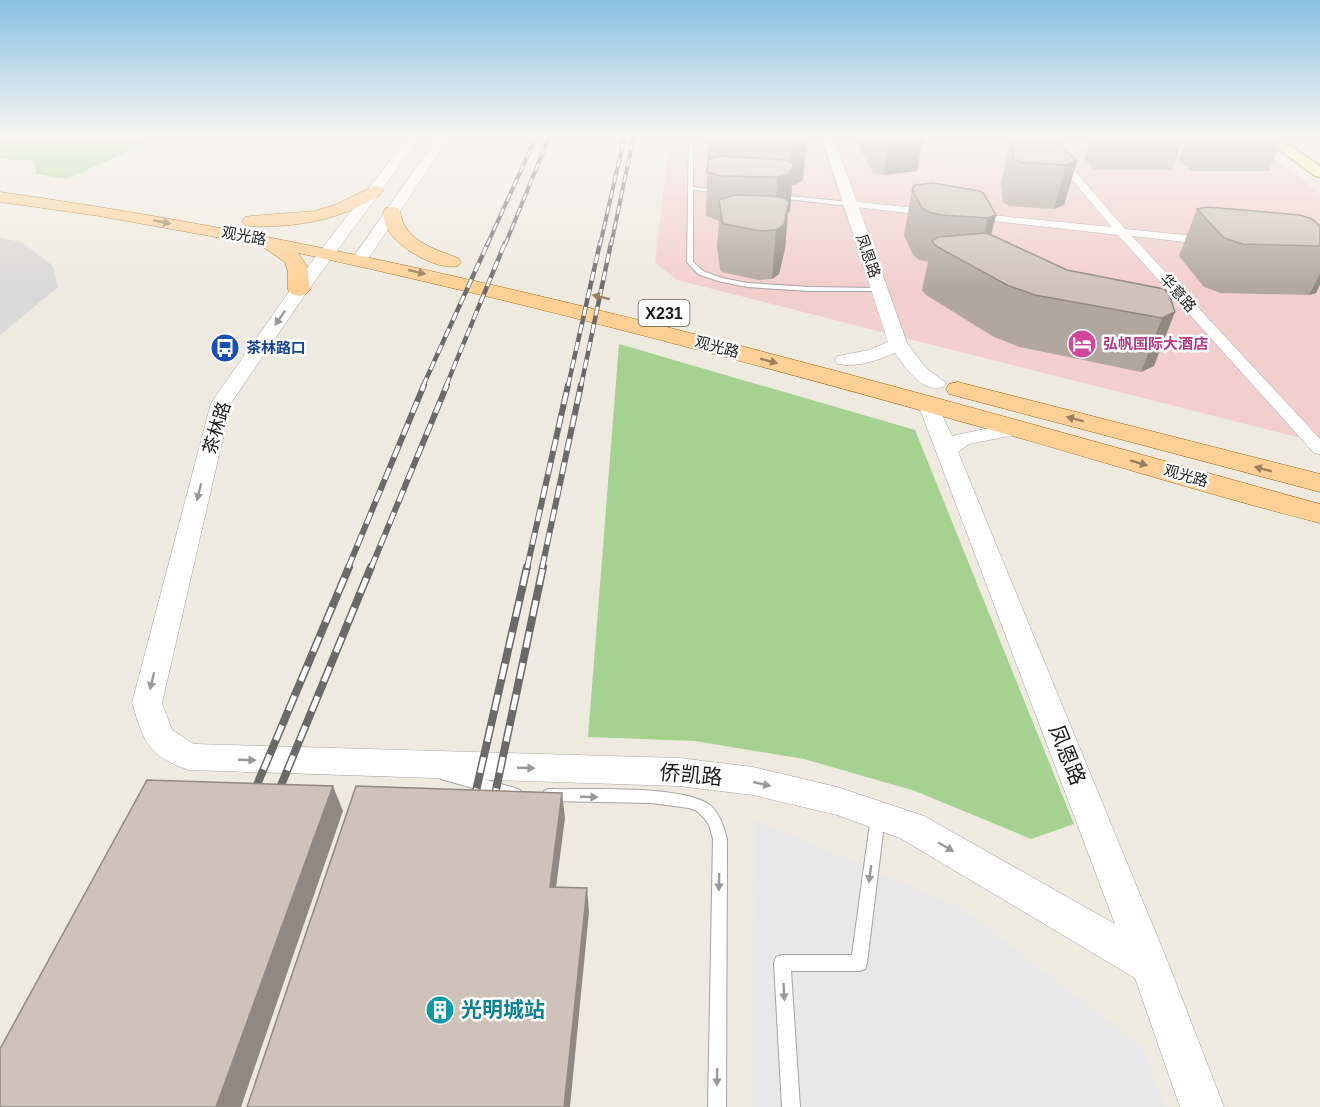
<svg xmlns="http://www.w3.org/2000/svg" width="1320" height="1107" viewBox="0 0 1320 1107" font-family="Helvetica,'Noto Sans SC',sans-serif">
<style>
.residential{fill:#dad9d9}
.commercial{fill:#f2cecd}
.forest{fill:#a5d291}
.parking{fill:#e8e8e8}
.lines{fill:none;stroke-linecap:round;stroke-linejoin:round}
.service-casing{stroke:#a3a3a3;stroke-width:2}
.minor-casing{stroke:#a3a3a3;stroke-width:1}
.tertiary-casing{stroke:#a3a3a3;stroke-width:1}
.secondary-casing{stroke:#6b7600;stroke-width:2}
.primary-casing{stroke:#946100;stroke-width:1}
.service{fill:#fff;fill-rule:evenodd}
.minor{fill:#fff;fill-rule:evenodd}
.tertiary{fill:#fff;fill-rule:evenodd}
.secondary{fill:#fcffae;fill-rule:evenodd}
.primary{fill:#ffd095;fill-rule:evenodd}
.rail-far4-casing{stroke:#6a6a6a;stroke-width:4}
.rail-far3-casing{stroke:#6a6a6a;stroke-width:4.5}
.rail-far2-casing{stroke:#6a6a6a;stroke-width:6}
.rail-far1-casing{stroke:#6a6a6a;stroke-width:8}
.rail-casing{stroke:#6a6a6a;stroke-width:9}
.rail-far4{stroke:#fff;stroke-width:2;stroke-dasharray:8;stroke-linecap:butt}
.rail-far3{stroke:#fff;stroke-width:3;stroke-dasharray:9;stroke-linecap:butt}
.rail-far2{stroke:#fff;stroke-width:4;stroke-dasharray:12;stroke-linecap:butt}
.rail-far1{stroke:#fff;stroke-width:5;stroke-dasharray:16;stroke-linecap:butt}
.rail{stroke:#fff;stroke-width:7;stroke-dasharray:20;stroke-linecap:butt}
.wall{fill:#b2a79f}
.shaded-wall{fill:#918882}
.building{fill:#cfc2b9;stroke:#918882;stroke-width:1.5}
.oneway{fill:#997f5f}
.oneway2{fill:#999}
.labels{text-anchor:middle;stroke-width:5;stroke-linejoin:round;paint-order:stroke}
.far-street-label{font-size:15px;fill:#1c1c1c;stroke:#fff}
.far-hotel-label{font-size:15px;font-weight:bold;fill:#b23c85;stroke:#fff;text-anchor:start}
.far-transit-label{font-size:15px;font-weight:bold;fill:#164399;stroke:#fff;text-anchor:start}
.shield{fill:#fff;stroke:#606060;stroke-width:1.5}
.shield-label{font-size:16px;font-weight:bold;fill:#1c1c1c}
.street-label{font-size:18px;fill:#1c1c1c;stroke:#fff}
.near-street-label{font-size:21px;fill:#1c1c1c;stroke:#fff}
.near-culture-label{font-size:21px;font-weight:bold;fill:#0d838f;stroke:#fff;text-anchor:start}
</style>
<rect width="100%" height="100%" fill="#efeae0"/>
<path class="residential" d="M 0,237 L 23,243 L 53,266 L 58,287 L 0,335 Z"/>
<path class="commercial" d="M 670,135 L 1242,135 L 1320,193 L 1320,443 L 677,280 L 655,263 Z"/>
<g class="forest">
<path d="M 124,135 L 397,135 L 394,139 Z"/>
<path d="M 0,136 L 151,141 L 67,179 L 36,174 L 34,161 L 0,159 Z"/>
<path d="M 619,344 L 915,430 L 1074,824 L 1031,839 L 915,791 L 804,759 L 695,741 L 588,737 Z"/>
</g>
<path class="parking" d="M 754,819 L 963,909 L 1142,1047 L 1165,1107 L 753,1107 Z"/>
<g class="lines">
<g class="service-casing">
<g id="service">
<path d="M 689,135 L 693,135 L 693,187 L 722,191 L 719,193 L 693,190 L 693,262 L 703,271 L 722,278 L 747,283 L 809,287 L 880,288 L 884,290 L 882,291 L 809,291 L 747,287 L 718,281 L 698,274 L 687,262 Z"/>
<path d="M 779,195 L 850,202 L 853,204 L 850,206 L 777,198 L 777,196 Z"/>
<path d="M 446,769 L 515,788 L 520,790 L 522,794 L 520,798 L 515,800 L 441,779 L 439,775 L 441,771 Z"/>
<path d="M 549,789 C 588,790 674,785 707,803 C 719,810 724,827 727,839 L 726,1107 L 708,1107 L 713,839 L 709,825 L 704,818 L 697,811 L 689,808 L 651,803 L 549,801 L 544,799 L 542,795 L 544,791 Z"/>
<path d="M 878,810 L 883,812 L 885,816 L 867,963 L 865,969 L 859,971 L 791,971 L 800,1107 L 782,1107 L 774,963 L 776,957 L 782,955 L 852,955 L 871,816 L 873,812 Z"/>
</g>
</g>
<g class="minor-casing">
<g id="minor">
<path d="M 1034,135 L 1044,135 L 1125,229 L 1216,238 L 1218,241 L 1212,245 L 1132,236 L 1320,439 L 1320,454 L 1314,453 L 1118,235 L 966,218 L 964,216 L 970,213 L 1112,227 Z"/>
<path d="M 850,201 L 934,210 L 940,213 L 934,216 L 846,206 L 845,204 Z"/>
</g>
</g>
<g class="tertiary-casing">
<g id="tertiary">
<path d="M 410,135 L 422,135 L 306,293 L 231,403 L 162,703 L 172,730 L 194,744 L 679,758 L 753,767 L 837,787 L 924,816 L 1115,924 L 918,404 L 921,400 L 928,398 L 935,400 L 952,436 L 1016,422 L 1024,423 L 1027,428 L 1024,433 L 969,444 L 958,452 L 1169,965 L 1224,1107 L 1180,1107 L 1135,978 L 900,838 L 837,815 L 753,795 L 679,786 L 189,770 C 147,756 144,741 132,703 L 211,403 L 293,286 Z"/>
<path d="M 439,135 L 451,135 L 366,262 L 354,262 L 352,259 Z"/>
<path d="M 821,135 L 833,135 L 907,343 L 926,368 L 946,383 L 943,387 C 921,393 906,368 895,353 C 879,360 856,368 838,364 L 835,360 L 838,356 L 869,350 L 888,342 Z"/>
</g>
</g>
<g class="secondary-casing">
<path id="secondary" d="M 1259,135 L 1275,135 L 1320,166 L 1320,177 L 1315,176 Z"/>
</g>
<g class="primary-casing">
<g id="primary">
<path d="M 374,186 L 380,187 L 383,191 L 380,195 C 348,215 315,224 277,226 C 267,226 255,228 245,225 L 242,221 L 245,217 L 251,216 L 315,211 L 337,204 Z"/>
<path d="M 0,192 C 449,255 884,384 1320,504 L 1320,523 C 1209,495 1099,460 988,429 C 759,365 530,303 298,253 L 307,266 L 310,290 L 306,294 L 299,296 L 292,294 L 288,290 L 288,272 L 285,262 L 260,245 L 99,216 L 0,202 Z"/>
<path d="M 392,207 L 398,208 C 402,214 401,220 405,226 C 415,244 440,251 458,258 L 461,262 L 458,266 C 439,271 402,250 391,234 C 385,227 384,220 383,212 L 386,208 Z"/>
<path d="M 958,382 L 1320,474 L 1320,492 L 949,394 L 946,389 L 949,384 Z"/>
</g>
</g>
<use href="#service" class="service"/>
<use href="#minor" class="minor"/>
<use href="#tertiary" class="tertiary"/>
<use href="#secondary" class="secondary"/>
<use href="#primary" class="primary"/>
<g class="rail-far4-casing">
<g id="rail-far4">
<path d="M 487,245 L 537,135"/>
<path d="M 505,245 L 550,135"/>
<path d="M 600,245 L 625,135"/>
<path d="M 611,245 L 634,135"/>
</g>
</g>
<g class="rail-far3-casing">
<g id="rail-far3">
<path d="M 423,386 L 488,243"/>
<path d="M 446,386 L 505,243"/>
<path d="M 568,386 L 600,243"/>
<path d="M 581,386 L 611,243"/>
</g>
</g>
<g class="rail-far2-casing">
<g id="rail-far2">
<path d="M 348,568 L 424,385"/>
<path d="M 371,568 L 447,385"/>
<path d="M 527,568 L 568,385"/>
<path d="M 542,568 L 581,385"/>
</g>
</g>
<g class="rail-far1-casing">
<g id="rail-far1">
<path d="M 251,799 L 349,567"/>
<path d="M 275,800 L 371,567"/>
<path d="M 473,804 L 527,567"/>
<path d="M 493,804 L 543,567"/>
</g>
</g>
<g class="rail-casing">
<g id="rail">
<path d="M 473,805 L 474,802"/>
<path d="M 492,807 L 493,802"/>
</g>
</g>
<use href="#rail-far4" class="rail-far4"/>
<use href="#rail-far3" class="rail-far3"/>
<use href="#rail-far2" class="rail-far2"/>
<use href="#rail-far1" class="rail-far1"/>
<use href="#rail" class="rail"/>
</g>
<g class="wall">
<path d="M 708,135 L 807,135 L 803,179 L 799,183 L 792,185 L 790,211 L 788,213 L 785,249 L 779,274 L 772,279 L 758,280 L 722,272 L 720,269 L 717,246 L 719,221 L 706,216 Z"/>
<path d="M 860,135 L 923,135 L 917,171 L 884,175 L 873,173 L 859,147 Z"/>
<path d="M 934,135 L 1008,135 L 1007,138 L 1002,140 L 936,138 Z"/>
<path d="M 1092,135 L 1184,135 L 1172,170 L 1095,170 L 1085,160 Z"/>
<path d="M 1188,135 L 1284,135 L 1269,171 L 1192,171 L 1179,160 Z"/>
<path d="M 1011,141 L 1077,161 L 1064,205 L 1054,209 L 1009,206 L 1003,202 L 1001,183 Z"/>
<path d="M 912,189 L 996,215 L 991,235 L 1067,270 L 1169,294 L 1154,366 L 1141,372 L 1020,347 L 994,337 L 926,295 L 922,290 L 928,262 L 919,260 L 913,255 L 904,235 Z"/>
<path d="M 1197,209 L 1320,226 L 1320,284 L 1316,293 L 1309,295 L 1221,293 L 1204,287 L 1179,256 Z"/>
</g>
<g class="shaded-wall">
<path d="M 890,135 L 923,135 L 917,171 L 884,175 Z"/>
<path d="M 1003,135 L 1008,135 L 1007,138 L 1002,140 Z"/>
<path d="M 807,137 L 803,179 L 799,183 L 792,185 L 790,211 L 788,213 L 785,249 L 779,274 L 772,279 L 776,230 L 774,222 L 778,177 L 788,174 L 791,143 Z"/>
<path d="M 1077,161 L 1064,205 L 1054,209 L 1066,165 Z"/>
<path d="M 996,215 L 984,263 L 976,265 L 988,218 Z"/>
<path d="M 1320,274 L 1320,284 L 1316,293 L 1309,295 Z"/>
<path d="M 1175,312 L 1154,366 L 1141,372 L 1162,318 Z"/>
<path d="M 333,786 L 343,811 L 241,1107 L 216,1107 Z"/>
<path d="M 562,793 L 565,818 L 553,911 L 550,887 Z"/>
<path d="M 587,888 L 589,912 L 570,1107 L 564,1107 Z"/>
</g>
<g class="building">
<path d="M 712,135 L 807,135 L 807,137 L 803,141 L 791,143 L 720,138 Z"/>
<path d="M 1022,138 L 1056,141 L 1077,161 L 1066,165 L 1020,162 L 1014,159 L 1011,141 Z"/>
<path d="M 719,156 L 785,160 L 791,162 L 794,166 L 787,175 L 778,177 L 720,176 L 707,172 L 708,160 Z"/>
<path d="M 932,183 L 980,191 L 984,194 L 996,215 L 988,218 L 941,215 L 929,212 L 922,208 L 912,189 L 916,185 Z"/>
<path d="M 734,195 L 772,196 L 784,198 L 789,202 L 784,225 L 776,230 L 761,231 L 724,224 L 722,221 L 719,200 Z"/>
<path d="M 1207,207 L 1300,215 L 1312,219 L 1320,226 L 1320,246 L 1243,244 L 1224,238 L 1197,209 Z"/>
<path d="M 987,233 L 1067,270 L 1164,289 L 1169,294 L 1175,312 L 1162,318 L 1035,295 L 1007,285 L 936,246 L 932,241 L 938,237 Z"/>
<path d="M 147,780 L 333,786 L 216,1107 L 0,1107 L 0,1049 Z"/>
<path d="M 356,786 L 562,793 L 550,887 L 587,888 L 564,1107 L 247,1107 Z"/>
</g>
<defs><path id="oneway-solid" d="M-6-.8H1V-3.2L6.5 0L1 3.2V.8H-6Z" transform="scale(1.5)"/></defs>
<g class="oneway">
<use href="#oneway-solid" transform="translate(162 222) rotate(10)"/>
<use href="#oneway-solid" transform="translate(417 272) rotate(13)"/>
<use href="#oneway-solid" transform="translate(601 297) rotate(-166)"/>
<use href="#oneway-solid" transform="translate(769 361) rotate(15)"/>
<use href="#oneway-solid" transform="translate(1075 419) rotate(-165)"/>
<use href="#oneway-solid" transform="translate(1139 463) rotate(16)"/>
<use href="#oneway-solid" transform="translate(1263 469) rotate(-165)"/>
</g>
<g class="oneway2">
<use href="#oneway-solid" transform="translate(280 318) rotate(125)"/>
<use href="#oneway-solid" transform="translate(199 492) rotate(104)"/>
<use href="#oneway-solid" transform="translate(152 681) rotate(104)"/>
<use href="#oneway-solid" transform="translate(247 760) rotate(2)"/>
<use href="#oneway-solid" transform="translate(526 768) rotate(2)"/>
<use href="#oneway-solid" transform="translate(762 784) rotate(13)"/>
<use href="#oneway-solid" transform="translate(589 797) rotate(2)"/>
<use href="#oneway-solid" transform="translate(946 847) rotate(30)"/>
<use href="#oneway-solid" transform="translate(870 874) rotate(98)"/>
<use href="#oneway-solid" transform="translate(719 882) rotate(91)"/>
<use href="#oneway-solid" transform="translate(784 992) rotate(87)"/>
<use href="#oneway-solid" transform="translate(717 1077) rotate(91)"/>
</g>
<linearGradient id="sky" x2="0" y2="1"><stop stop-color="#89c0e5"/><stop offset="0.47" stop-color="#f8f6f1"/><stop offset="1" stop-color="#f8f6f1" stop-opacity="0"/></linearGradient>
<rect width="1320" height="290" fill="url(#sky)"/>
<defs>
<g id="hotel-disc" transform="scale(1.5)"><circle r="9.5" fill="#d1479c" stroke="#fff"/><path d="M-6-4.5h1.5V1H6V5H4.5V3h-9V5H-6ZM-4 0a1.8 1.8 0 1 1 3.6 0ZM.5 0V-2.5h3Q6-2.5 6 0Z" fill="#fff"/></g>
<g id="bus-disc" transform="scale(1.5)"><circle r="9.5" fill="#1a4fb4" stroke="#fff"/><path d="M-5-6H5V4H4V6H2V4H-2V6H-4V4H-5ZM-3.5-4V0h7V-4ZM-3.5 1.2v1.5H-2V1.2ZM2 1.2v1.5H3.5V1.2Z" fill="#fff"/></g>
<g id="building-disc" transform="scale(1.5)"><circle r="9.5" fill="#0f9aa8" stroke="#fff"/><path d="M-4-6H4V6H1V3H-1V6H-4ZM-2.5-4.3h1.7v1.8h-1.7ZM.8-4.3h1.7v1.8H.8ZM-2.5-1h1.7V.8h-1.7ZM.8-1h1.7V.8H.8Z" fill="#fff"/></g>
</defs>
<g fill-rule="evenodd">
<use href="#hotel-disc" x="1082" y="344"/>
<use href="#bus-disc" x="225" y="348"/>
<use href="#building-disc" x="440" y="1010"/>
</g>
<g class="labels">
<g class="far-street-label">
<text transform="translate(244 236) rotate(10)" y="5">观光路</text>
<text transform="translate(868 256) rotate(71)" y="5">凤恩路</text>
<text transform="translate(1178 293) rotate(48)" y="5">华意路</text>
<text transform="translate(717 347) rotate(15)" y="5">观光路</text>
<text transform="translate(1186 476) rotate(16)" y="5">观光路</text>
</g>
<g class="far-hotel-label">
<text x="1103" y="349">弘帆国际大酒店</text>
</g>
<g class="far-transit-label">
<text x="246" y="353">茶林路口</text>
</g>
<rect class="shield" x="638.5" y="300" width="51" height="26" rx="4.5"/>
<g class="shield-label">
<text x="664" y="319">X231</text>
</g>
<g class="street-label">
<text transform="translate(217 428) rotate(-73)" y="6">茶林路</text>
</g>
<g class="near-street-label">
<text transform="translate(1067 755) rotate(68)" y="7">凤恩路</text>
<text transform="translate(691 775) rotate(5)" y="7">侨凯路</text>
</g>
<g class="near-culture-label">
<text x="461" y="1017">光明城站</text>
</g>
</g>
</svg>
